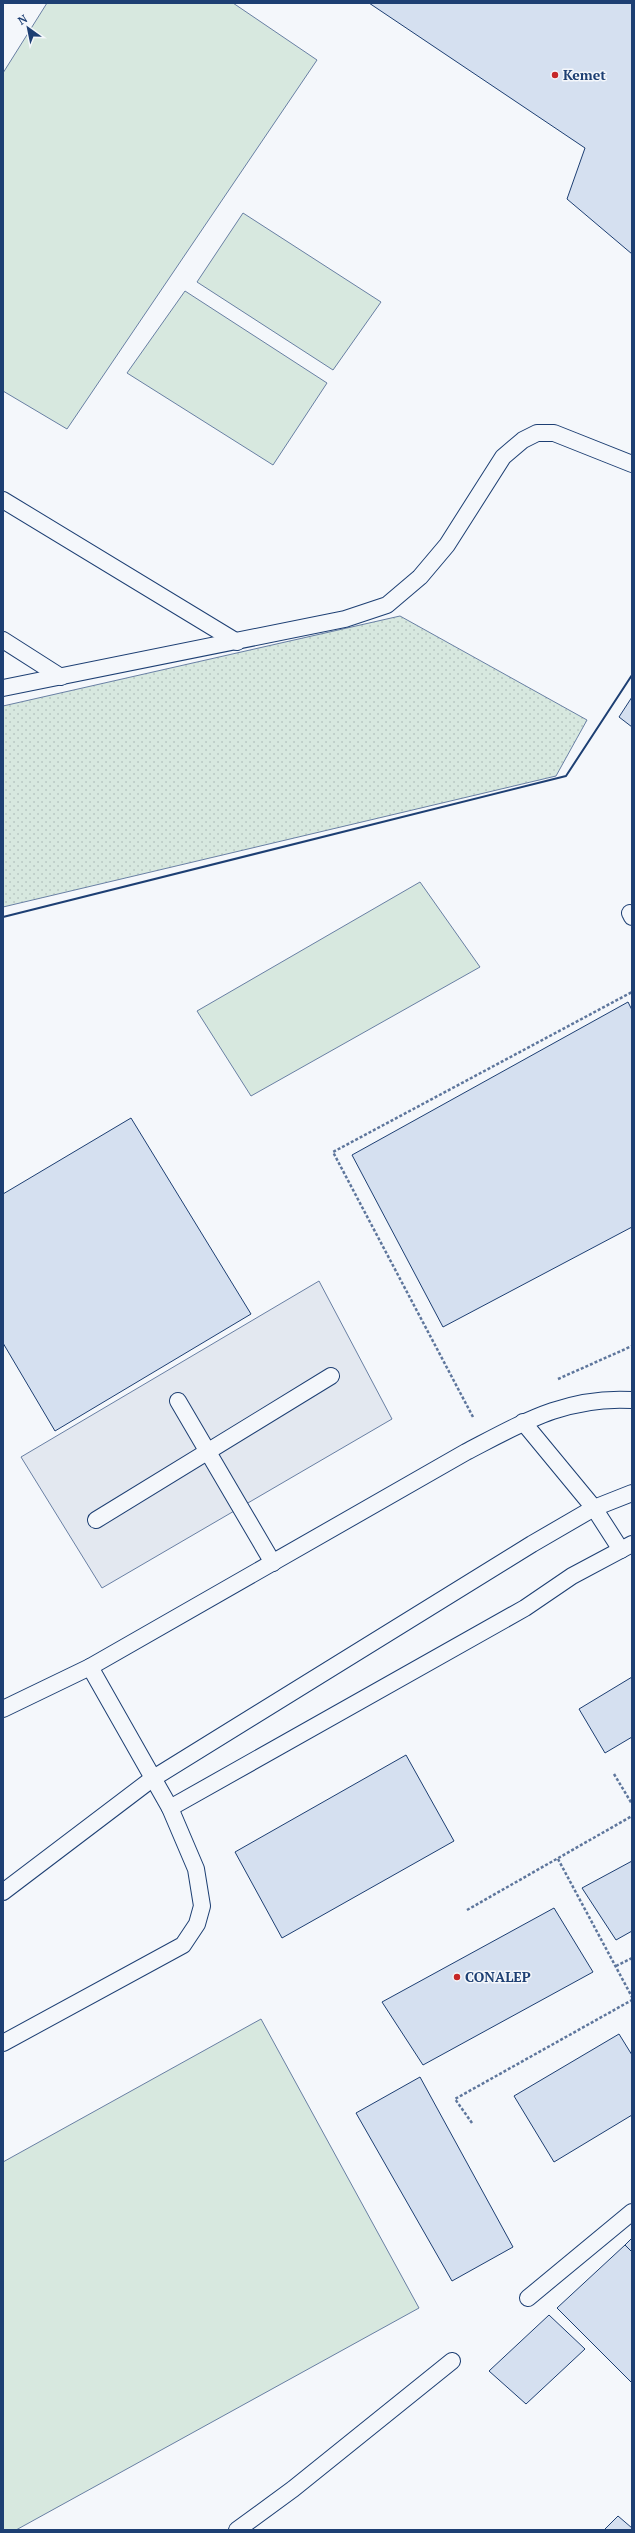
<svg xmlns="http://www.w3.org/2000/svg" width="635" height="2533" viewBox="0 0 635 2533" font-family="'PT Serif',serif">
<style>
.grass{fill:url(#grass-dots);stroke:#687fa3}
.pitch{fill:#d7e8df;stroke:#687fa3}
.parking{fill:#e3e8f0;stroke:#687fa3}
.building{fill:#d5e0f0;stroke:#1d3f73}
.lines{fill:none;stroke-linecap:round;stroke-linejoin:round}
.service-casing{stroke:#1d3f73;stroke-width:18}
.path{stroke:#5e769c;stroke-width:2.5;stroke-dasharray:3 2;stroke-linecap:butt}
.service{stroke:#f4f7fb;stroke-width:16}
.wall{stroke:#1d3f73;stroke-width:2}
.poi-dot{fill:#c62828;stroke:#f4f7fb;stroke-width:1.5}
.labels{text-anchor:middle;stroke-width:3;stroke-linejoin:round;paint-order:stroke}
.poi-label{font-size:14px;font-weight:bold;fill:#1d3f73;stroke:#f4f7fb;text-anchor:start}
</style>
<defs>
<pattern id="grass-dots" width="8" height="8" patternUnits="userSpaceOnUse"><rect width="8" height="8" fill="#d7e8df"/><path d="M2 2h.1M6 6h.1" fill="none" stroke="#b8c8c3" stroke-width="1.8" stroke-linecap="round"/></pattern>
</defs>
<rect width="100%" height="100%" fill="#f4f7fb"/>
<path class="grass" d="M 400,616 L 587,720 L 556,776 L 3,907 L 3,706 Z"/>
<g class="pitch">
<path d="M 47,3 L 233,3 L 317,60 L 67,429 L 3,391 L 3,73 Z"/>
<path d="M 243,213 L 381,302 L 333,370 L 197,282 Z"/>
<path d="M 185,291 L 327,383 L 273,465 L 127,373 Z"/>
<path d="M 420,882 L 480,967 L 251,1096 L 197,1011 Z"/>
<path d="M 261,2019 L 419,2308 L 16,2530 L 3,2530 L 3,2162 Z"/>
</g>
<path class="parking" d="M 319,1281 L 392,1419 L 102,1588 L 21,1457 Z"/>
<g class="building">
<path d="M 369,3 L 632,3 L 632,254 L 567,199 L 585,148 Z"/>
<path d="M 632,697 L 632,727 L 619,717 Z"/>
<path d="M 628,1002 L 632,1010 L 632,1227 L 443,1327 L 352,1155 Z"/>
<path d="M 131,1118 L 251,1314 L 55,1431 L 3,1343 L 3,1194 Z"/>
<path d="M 632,1677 L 632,1737 L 605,1753 L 579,1709 Z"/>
<path d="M 406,1755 L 454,1841 L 282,1938 L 235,1852 Z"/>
<path d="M 632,1861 L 632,1931 L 616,1940 L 582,1888 Z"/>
<path d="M 554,1908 L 593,1972 L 423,2065 L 382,2002 Z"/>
<path d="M 619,2034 L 632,2055 L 632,2115 L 554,2162 L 514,2096 Z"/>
<path d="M 420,2077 L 513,2247 L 452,2281 L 356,2113 Z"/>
<path d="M 632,2238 L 632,2252 L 625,2245 Z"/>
<path d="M 625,2245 L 632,2252 L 632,2383 L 557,2308 Z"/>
<path d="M 549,2315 L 585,2349 L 526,2404 L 489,2371 Z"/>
<path d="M 618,2516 L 632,2528 L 632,2530 L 604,2530 Z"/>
</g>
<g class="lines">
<g class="service-casing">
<g id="service">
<path d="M 3,500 L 237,642"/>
<path d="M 3,640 L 61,677"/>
<path d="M 3,688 L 345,619 L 387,605 L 420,577 L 447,545 L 503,457 L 523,440 L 537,433 L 554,433 L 632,464"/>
<path d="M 630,913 L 632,917"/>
<path d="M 178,1401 L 273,1563"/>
<path d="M 523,1422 L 594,1508 L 621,1550"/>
<path d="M 96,1520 L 331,1376"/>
<path d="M 3,1709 L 90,1667 L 466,1452 C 522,1423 566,1396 632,1400"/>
<path d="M 170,1808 L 525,1608 L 572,1576 L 632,1544"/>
<path d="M 3,1892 L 152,1779 L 532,1544 L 594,1508 L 632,1493"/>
<path d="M 3,2043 L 183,1945 L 197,1924 L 202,1906 L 196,1869 L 170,1808 L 90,1667"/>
<path d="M 528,2298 L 632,2212"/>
<path d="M 237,2530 L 293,2489 L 452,2361"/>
</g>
</g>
<g class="path">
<path d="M 558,1379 L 632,1346"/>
<path d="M 473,1417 L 333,1152 L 632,992"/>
<path d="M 614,1774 L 632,1804"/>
<path d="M 558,1859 L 632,1997"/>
<path d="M 467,1910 L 632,1816"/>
<path d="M 616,1966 L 632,1958"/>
<path d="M 472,2123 L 455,2099 L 632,2000"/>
</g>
<use href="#service" class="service"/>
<path class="wall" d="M 3,917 L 566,776 L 632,675"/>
</g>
<g class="poi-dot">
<circle cx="555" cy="75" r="4"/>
<circle cx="457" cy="1977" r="4"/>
</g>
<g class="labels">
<g class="poi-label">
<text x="563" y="80">Kemet</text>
<text x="465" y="1982">CONALEP</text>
</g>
</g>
<rect width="635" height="2533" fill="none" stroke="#1d3f73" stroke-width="8"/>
<g transform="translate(28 28) rotate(327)" stroke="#f4f7fb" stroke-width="3" paint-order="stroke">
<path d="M0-3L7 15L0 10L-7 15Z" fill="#1d3f73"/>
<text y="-6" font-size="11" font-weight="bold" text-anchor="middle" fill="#1d3f73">N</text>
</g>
</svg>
